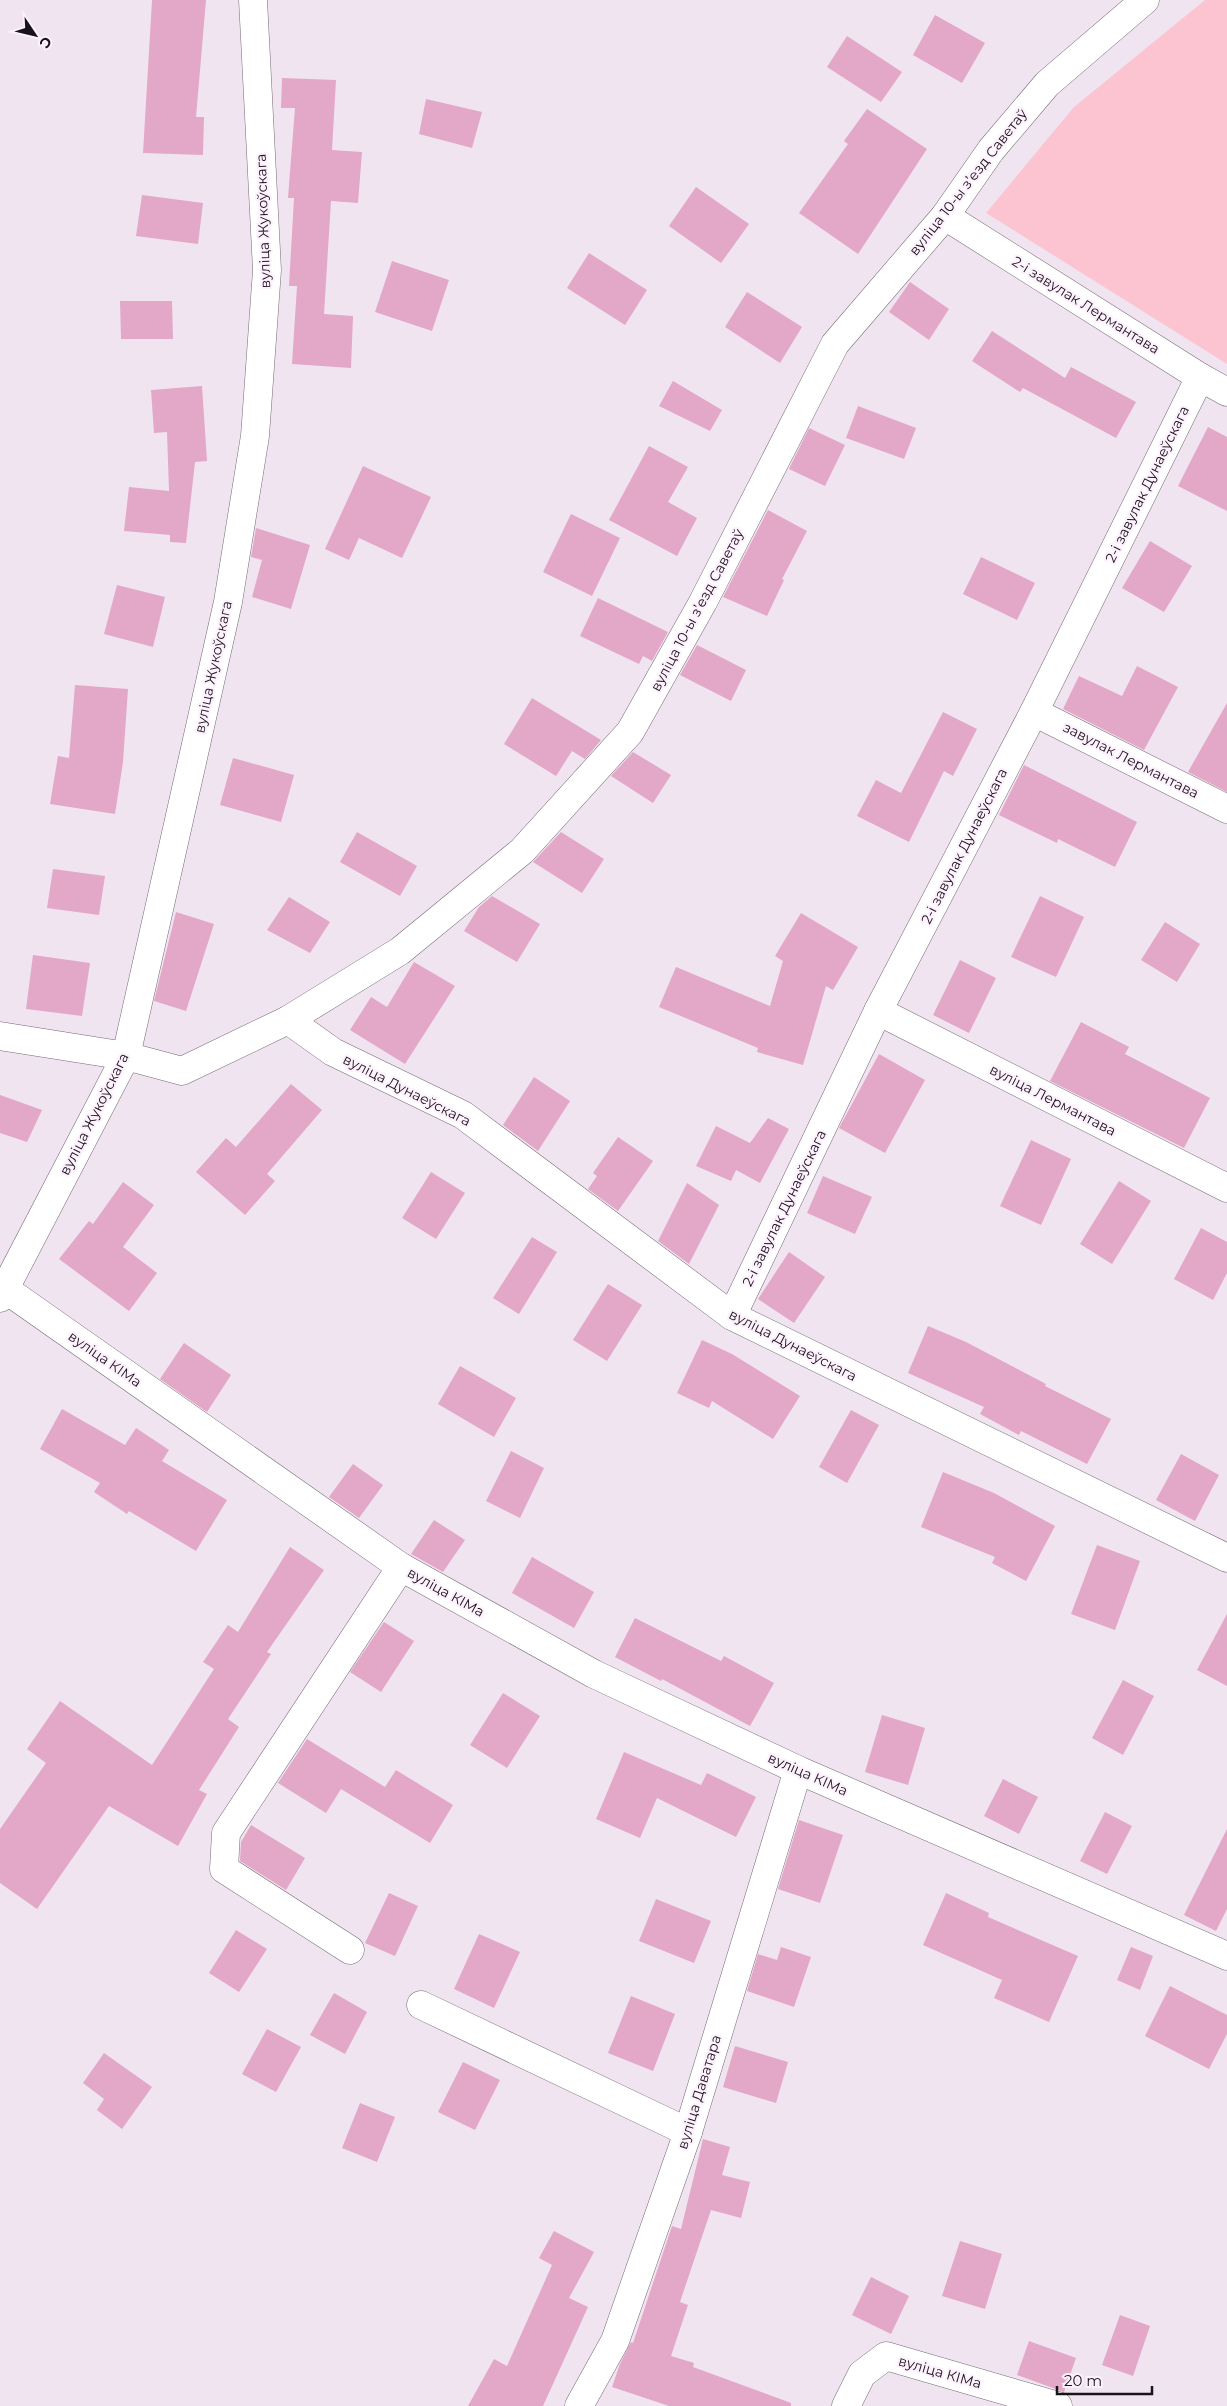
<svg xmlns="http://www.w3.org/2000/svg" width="1227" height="2406" viewBox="0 0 1227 2406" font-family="Montserrat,sans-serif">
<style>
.green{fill:#fbc4d0}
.building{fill:#e3a7c8}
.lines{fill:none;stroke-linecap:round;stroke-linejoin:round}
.minor-casing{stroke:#756a75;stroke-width:29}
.minor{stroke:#fff;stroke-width:28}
.labels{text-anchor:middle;stroke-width:4.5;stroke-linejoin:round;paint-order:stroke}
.street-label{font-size:14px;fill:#191419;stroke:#fef1fe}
</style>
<rect width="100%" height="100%" fill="#f1e4f1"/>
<path class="green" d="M 1205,0 L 1227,0 L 1227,364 L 986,213 L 1074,107 Z"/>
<g class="building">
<path d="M 152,0 L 206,0 L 196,117 L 204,117 L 203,155 L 143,153 Z"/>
<path d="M 935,15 L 985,43 L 962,83 L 913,55 Z"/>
<path d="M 847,36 L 902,72 L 881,102 L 827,67 Z"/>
<path d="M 282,78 L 336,80 L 332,150 L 362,152 L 358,203 L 331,201 L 324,314 L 353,316 L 351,368 L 292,364 L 297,286 L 289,286 L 294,198 L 288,198 L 295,108 L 281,108 Z"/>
<path d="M 426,99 L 482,112 L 472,148 L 419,134 Z"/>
<path d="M 867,109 L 927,149 L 858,254 L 799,213 L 848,144 L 844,141 Z"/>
<path d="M 696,187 L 749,224 L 721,263 L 669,226 Z"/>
<path d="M 142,195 L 203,203 L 198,244 L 136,236 Z"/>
<path d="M 589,253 L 647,290 L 625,325 L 567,288 Z"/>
<path d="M 392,261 L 449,280 L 432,331 L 375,312 Z"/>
<path d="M 910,282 L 949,309 L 929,340 L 889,312 Z"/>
<path d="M 747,292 L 802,327 L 780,363 L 725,327 Z"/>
<path d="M 120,301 L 172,301 L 173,339 L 121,339 Z"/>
<path d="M 992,331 L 1065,378 L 1071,367 L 1136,402 L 1116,438 L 1023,388 L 1020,392 L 972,361 Z"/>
<path d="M 673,381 L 722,410 L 710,431 L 659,406 Z"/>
<path d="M 202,386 L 207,461 L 195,462 L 186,543 L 170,542 L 170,535 L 124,531 L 129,487 L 169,491 L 167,432 L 154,433 L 151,390 Z"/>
<path d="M 858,406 L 916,428 L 904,459 L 846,438 Z"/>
<path d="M 1208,427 L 1227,437 L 1227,511 L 1178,486 Z"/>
<path d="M 809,428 L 845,445 L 825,486 L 789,469 Z"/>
<path d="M 649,446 L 688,467 L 668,502 L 697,518 L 677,556 L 609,520 Z"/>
<path d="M 363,466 L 431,497 L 402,558 L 359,538 L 349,560 L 325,549 Z"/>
<path d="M 768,510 L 807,531 L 782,579 L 784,580 L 767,616 L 723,597 Z"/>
<path d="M 571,514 L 620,538 L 592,596 L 543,572 Z"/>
<path d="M 256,528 L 310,545 L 291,609 L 252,597 L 262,560 L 251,557 Z"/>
<path d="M 1150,541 L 1192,566 L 1164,612 L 1122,588 Z"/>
<path d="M 981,557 L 1035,583 L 1017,620 L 963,594 Z"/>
<path d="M 117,585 L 165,597 L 153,647 L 104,634 Z"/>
<path d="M 598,598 L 668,632 L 652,661 L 643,656 L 639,664 L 580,636 Z"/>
<path d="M 697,645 L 746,670 L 731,701 L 680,675 Z"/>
<path d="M 1137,666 L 1178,687 L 1144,750 L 1063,709 L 1079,676 L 1122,696 Z"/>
<path d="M 75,685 L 128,689 L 123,762 L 115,814 L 50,804 L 58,756 L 69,758 Z"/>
<path d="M 532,698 L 601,740 L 585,759 L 572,751 L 556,776 L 504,744 Z"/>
<path d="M 1227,703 L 1227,792 L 1188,772 Z"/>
<path d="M 943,712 L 977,729 L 953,776 L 944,771 L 909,842 L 857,816 L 876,780 L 901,793 Z"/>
<path d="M 633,752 L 671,775 L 653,803 L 611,776 Z"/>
<path d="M 233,758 L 294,775 L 281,822 L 220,805 Z"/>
<path d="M 1024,765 L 1137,822 L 1115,867 L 1058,839 L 1057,843 L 999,815 Z"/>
<path d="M 357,832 L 417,866 L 400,896 L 340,862 Z"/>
<path d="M 561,832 L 604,859 L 582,893 L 533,862 Z"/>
<path d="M 53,869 L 105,876 L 99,915 L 47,908 Z"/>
<path d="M 492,896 L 540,924 L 517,962 L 464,931 L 479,907 Z"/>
<path d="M 1040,896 L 1084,917 L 1056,977 L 1011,957 Z"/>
<path d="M 289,897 L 330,922 L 310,953 L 267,930 Z"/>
<path d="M 176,912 L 214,924 L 186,1011 L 154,1001 Z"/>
<path d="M 801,913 L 858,947 L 833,990 L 826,986 L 803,1065 L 757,1052 L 758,1048 L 659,1007 L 676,967 L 770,1006 L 783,961 L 775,956 Z"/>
<path d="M 1165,922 L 1200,944 L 1177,982 L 1141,960 Z"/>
<path d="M 33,955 L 90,963 L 82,1016 L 26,1009 Z"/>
<path d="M 960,960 L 996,978 L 969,1033 L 933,1015 Z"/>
<path d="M 414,962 L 455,986 L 405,1064 L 350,1030 L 371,997 L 387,1007 Z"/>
<path d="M 1081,1022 L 1129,1047 L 1125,1054 L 1210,1098 L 1184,1148 L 1050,1081 Z"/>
<path d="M 879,1054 L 925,1080 L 885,1153 L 839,1128 Z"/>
<path d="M 534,1077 L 570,1101 L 538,1151 L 503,1125 Z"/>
<path d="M 291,1084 L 322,1110 L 267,1174 L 275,1181 L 245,1215 L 196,1172 L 226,1138 L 236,1147 Z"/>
<path d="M 0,1095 L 42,1110 L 27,1142 L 0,1133 Z"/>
<path d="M 768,1118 L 789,1129 L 760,1183 L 736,1170 L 731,1181 L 696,1166 L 716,1126 L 750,1143 Z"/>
<path d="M 618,1137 L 653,1161 L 618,1211 L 588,1189 L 597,1176 L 593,1173 Z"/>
<path d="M 1031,1140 L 1071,1159 L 1041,1225 L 1000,1206 Z"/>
<path d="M 431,1172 L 465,1193 L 436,1239 L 402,1218 Z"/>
<path d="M 823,1176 L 872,1197 L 855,1234 L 807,1213 Z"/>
<path d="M 1119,1181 L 1151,1201 L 1112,1264 L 1080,1244 Z"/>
<path d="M 123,1182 L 154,1205 L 123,1247 L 157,1273 L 129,1311 L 59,1259 L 89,1221 L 93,1224 Z"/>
<path d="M 687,1183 L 719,1205 L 689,1264 L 658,1241 Z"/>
<path d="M 1201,1228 L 1227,1242 L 1227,1273 L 1213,1300 L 1174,1279 Z"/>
<path d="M 532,1237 L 557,1252 L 519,1314 L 493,1298 Z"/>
<path d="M 789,1252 L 825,1277 L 794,1323 L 758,1299 Z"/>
<path d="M 608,1284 L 642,1305 L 607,1361 L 573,1340 Z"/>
<path d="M 928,1326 L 966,1342 L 1046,1384 L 1045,1386 L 1111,1419 L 1087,1464 L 1021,1431 L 1019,1435 L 980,1414 L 984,1407 L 908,1373 Z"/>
<path d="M 702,1340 L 732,1354 L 800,1396 L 773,1439 L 712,1401 L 709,1408 L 677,1393 Z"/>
<path d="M 184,1343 L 231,1375 L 207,1412 L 160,1379 Z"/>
<path d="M 460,1366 L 516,1398 L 494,1437 L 438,1404 Z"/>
<path d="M 62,1409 L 125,1445 L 136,1428 L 169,1450 L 162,1461 L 227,1500 L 196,1551 L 129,1511 L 127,1514 L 94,1492 L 100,1483 L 40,1449 Z"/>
<path d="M 851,1410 L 879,1425 L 847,1483 L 819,1467 Z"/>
<path d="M 511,1451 L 544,1468 L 520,1518 L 486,1501 Z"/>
<path d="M 1181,1454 L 1219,1475 L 1195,1521 L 1156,1500 Z"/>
<path d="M 353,1464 L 383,1485 L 359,1518 L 329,1497 Z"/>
<path d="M 943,1472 L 994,1493 L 1055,1526 L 1026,1581 L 992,1563 L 995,1557 L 921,1527 Z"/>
<path d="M 434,1520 L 465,1540 L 443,1572 L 411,1554 Z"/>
<path d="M 1097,1545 L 1140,1561 L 1115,1630 L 1071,1614 Z"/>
<path d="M 290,1547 L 324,1570 L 267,1652 L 271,1654 L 228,1719 L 239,1727 L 199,1790 L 207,1794 L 178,1846 L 109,1806 L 37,1909 L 0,1883 L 0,1829 L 46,1763 L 27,1749 L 60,1701 L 152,1765 L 214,1669 L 203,1662 L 228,1625 L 238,1632 Z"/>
<path d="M 532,1557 L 594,1592 L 574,1628 L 512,1593 Z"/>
<path d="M 1227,1614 L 1227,1686 L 1197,1670 Z"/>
<path d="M 635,1618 L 721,1661 L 724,1656 L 774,1683 L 750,1726 L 662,1679 L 661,1681 L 615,1657 Z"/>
<path d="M 384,1622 L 414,1641 L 381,1692 L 350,1672 Z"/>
<path d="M 1123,1680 L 1154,1696 L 1123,1755 L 1092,1738 Z"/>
<path d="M 503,1693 L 540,1716 L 507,1768 L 470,1745 Z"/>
<path d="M 882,1715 L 925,1728 L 908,1785 L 865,1772 Z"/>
<path d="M 307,1739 L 385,1787 L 396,1770 L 453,1805 L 430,1843 L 341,1789 L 326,1813 L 278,1783 Z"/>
<path d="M 624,1752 L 701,1785 L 707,1773 L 756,1797 L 736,1837 L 657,1798 L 640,1838 L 596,1819 Z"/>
<path d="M 1003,1779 L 1038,1797 L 1019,1834 L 984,1816 Z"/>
<path d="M 1105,1812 L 1132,1826 L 1107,1874 L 1080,1861 Z"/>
<path d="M 799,1820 L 843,1835 L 820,1903 L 778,1889 Z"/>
<path d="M 251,1825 L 305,1858 L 286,1890 L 240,1861 L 241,1842 Z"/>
<path d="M 1227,1829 L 1227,1909 L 1216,1931 L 1184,1915 Z"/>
<path d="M 389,1893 L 418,1906 L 395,1956 L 365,1943 Z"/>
<path d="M 946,1893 L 989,1913 L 988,1917 L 1078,1956 L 1049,2022 L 994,1998 L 1002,1980 L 923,1945 Z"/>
<path d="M 656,1899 L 711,1921 L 694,1963 L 639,1941 Z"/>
<path d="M 236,1930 L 267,1949 L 239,1992 L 209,1973 Z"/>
<path d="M 479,1934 L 520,1952 L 494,2008 L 454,1989 Z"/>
<path d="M 781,1947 L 811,1957 L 794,2007 L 747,1991 L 758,1954 L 777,1960 Z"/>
<path d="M 1131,1947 L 1153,1956 L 1140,1990 L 1117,1980 Z"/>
<path d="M 1170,1986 L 1227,2015 L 1227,2034 L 1209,2069 L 1145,2036 Z"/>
<path d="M 334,1993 L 367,2012 L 345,2054 L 310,2035 Z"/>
<path d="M 631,1996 L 675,2014 L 653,2071 L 608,2053 Z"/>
<path d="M 267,2029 L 301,2047 L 276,2092 L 242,2074 Z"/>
<path d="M 735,2046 L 788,2062 L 776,2103 L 723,2087 Z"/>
<path d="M 104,2053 L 152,2087 L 122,2129 L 97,2110 L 104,2099 L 83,2083 Z"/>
<path d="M 463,2062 L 500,2080 L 475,2130 L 438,2112 Z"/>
<path d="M 360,2103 L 395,2117 L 377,2162 L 342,2148 Z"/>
<path d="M 703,2139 L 730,2147 L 722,2175 L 750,2182 L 741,2218 L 711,2210 L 680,2302 L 688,2305 L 671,2356 L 694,2363 L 693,2367 L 791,2403 L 791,2406 L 669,2406 L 612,2387 L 620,2364 L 631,2342 L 633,2343 L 672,2226 L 681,2229 Z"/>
<path d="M 554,2231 L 594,2252 L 569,2298 L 588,2307 L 543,2406 L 468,2406 L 494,2359 L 507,2366 L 552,2265 L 539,2258 Z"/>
<path d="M 960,2241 L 1002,2254 L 985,2309 L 942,2296 Z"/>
<path d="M 871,2277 L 909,2296 L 891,2334 L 852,2315 Z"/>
<path d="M 1120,2315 L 1150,2326 L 1133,2376 L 1102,2365 Z"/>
<path d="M 1029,2341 L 1076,2358 L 1064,2392 L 1017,2375 Z"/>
</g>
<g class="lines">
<g class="minor-casing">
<g id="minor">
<path d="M 945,216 L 1200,377 L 1227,392"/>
<path d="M 1034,712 L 1227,809"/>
<path d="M 878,1011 L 1227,1188"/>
<path d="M 288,1020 L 333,1052 L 463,1115 L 732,1316 L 1227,1558"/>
<path d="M 0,1036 L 126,1056 L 182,1071 L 288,1020 L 400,951 L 522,851 L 630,732 L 703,602 L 835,344 L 945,216 L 991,150 L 1047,84 L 1145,0"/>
<path d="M 5,1289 L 401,1567 L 594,1674 L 798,1770 L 1227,1956"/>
<path d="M 0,1298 L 126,1056 L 228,602 L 255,436 L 267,270 L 253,0"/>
<path d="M 732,1316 L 878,1011 L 1034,712 L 1200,377"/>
<path d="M 350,1950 L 224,1869 L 226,1833 L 401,1567"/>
<path d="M 421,2005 L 688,2132"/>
<path d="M 579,2406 L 615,2341 L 688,2132 L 798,1770"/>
<path d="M 846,2406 L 862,2374 L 886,2356 L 1058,2406"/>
</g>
</g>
<use href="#minor" class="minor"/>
</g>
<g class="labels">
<g class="street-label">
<text transform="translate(968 182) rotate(-52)" y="5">вуліца 10-ы зʼезд Саветаў</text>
<text transform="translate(263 221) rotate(-92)" y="5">вуліца Жукоўскага</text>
<text transform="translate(1086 305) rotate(32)" y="5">2-і завулак Лермантава</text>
<text transform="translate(1147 484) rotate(-64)" y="5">2-і завулак Дунаеўскага</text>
<text transform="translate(697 610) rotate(-62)" y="5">вуліца 10-ы зʼезд Саветаў</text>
<text transform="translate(213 667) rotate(-78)" y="5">вуліца Жукоўскага</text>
<text transform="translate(1131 760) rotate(27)" y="5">завулак Лермантава</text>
<text transform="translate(964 846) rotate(-63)" y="5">2-і завулак Дунаеўскага</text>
<text transform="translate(407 1090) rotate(27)" y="5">вуліца Дунаеўскага</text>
<text transform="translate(1053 1100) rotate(27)" y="5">вуліца Лермантава</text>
<text transform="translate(94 1114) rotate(-63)" y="5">вуліца Жукоўскага</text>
<text transform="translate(784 1208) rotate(-64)" y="5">2-і завулак Дунаеўскага</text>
<text transform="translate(793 1345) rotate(27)" y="5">вуліца Дунаеўскага</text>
<text transform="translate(105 1359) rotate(35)" y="5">вуліца КІМа</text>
<text transform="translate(446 1592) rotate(29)" y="5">вуліца КІМа</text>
<text transform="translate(808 1774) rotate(24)" y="5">вуліца КІМа</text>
<text transform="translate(699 2092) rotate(-73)" y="5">вуліца Даватара</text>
<text transform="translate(940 2372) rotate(16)" y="5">вуліца КІМа</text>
</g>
</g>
<g transform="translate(35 35) rotate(125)" stroke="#fef1fe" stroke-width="4" paint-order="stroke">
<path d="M0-4L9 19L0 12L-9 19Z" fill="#191419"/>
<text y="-8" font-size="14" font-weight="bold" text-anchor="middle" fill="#191419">С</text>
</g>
<path d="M1057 2386v8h95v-8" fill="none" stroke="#191419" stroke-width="2.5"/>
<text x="1064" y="2386" font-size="15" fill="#191419" stroke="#fef1fe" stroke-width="4" paint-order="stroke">20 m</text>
</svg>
